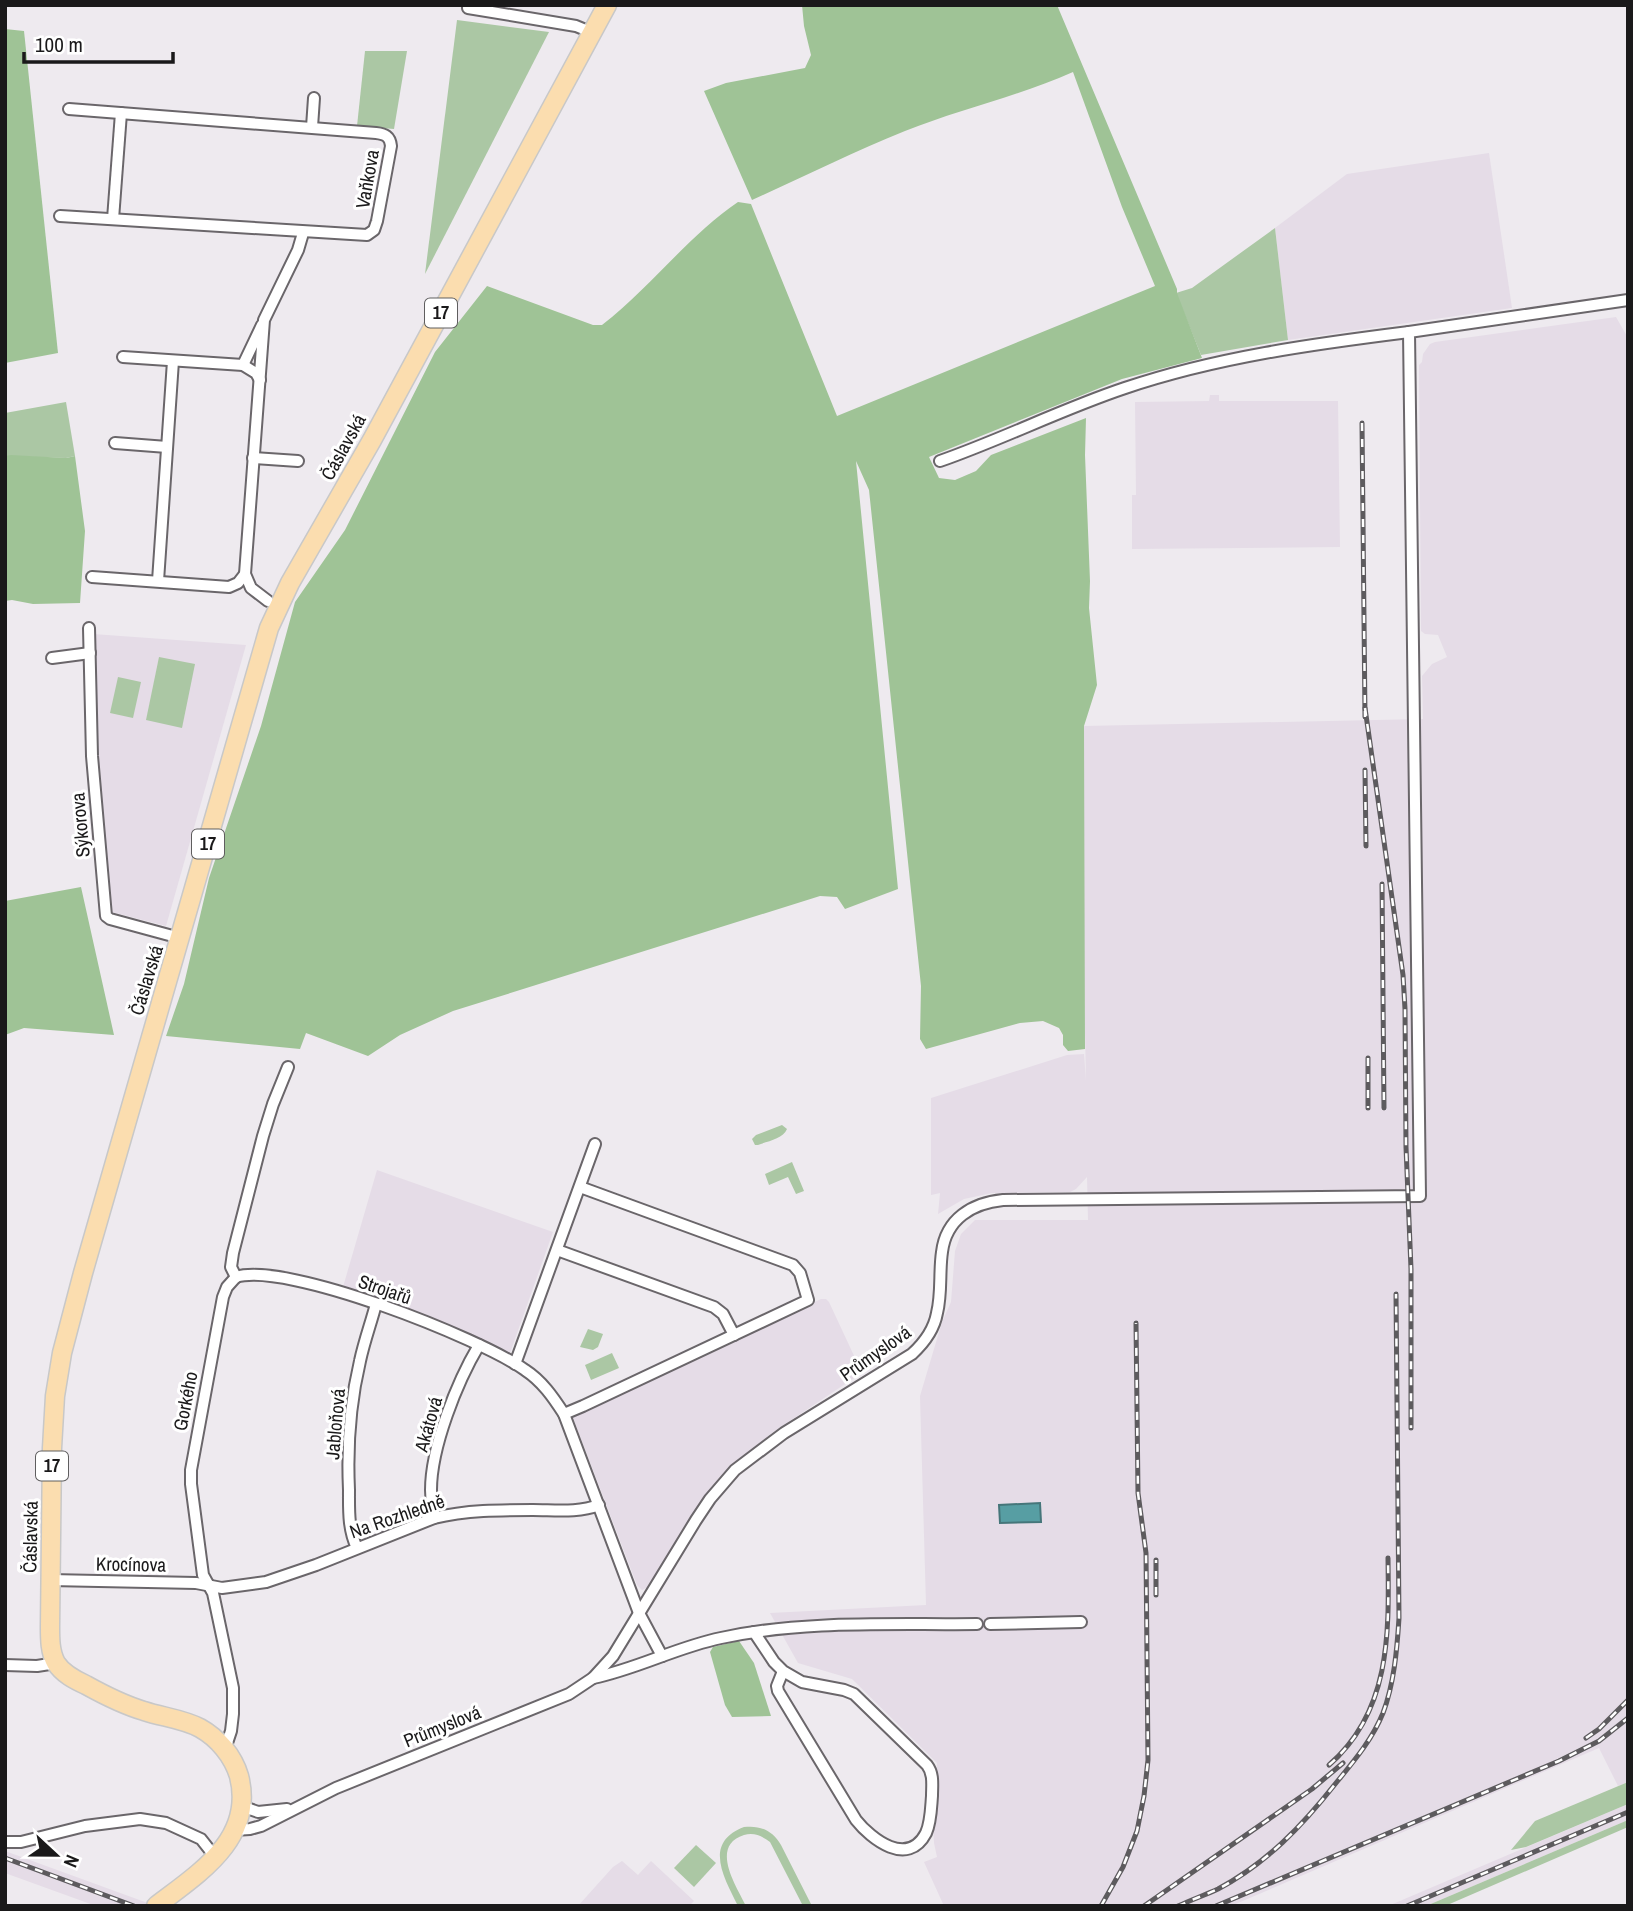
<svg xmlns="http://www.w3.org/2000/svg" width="1633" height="1911" viewBox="0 0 1633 1911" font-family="'Archivo Narrow',sans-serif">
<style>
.built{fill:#e5dce7}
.green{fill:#abc7a4}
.forest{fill:#9fc396}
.water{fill:#579ea3;stroke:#45767a;stroke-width:2}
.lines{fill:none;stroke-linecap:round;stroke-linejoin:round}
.street-casing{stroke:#6a666a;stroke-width:14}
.primary-casing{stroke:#c8c8c8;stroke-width:21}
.street{stroke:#fff;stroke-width:10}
.primary{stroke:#fbddaf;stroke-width:18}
.rail-casing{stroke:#5d5b5e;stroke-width:5}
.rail{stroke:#fff;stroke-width:2.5;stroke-dasharray:8;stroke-linecap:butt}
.labels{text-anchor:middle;stroke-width:6;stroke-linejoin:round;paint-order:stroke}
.shield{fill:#fff;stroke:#5f5e5f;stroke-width:2}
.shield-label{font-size:18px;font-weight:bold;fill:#1a191a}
.street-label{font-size:19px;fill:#1a191a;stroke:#fff}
</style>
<rect width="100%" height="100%" fill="#eeeaef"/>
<g class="built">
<path d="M 1489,153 L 1512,308 L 1288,340 L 1275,228 L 1347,174 Z"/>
<path d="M 1616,317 L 1628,338 L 1628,1782 L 1618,1786 L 1599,1748 L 1231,1906 L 944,1906 L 924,1862 L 937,1857 L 934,1843 L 933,1821 L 937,1763 L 852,1679 L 798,1663 L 770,1613 L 926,1605 L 920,1396 L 942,1322 L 951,1302 L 955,1251 L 961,1234 L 975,1220 L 1088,1220 L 1087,1177 L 1076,1189 L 1070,1192 L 992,1193 L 964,1199 L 938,1214 L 940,1193 L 931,1195 L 931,1098 L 1067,1055 L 1084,1054 L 1086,1080 L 1083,937 L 1084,726 L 1423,719 L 1422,676 L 1432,664 L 1447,657 L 1438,635 L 1425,634 L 1421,631 L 1419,365 L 1422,362 L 1423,354 L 1430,344 L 1435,342 Z"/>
<path d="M 1210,395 L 1219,395 L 1219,401 L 1338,401 L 1340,547 L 1132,549 L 1132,495 L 1136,495 L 1135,402 L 1209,401 Z"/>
<path d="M 93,634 L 246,645 L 166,926 L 112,912 L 97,756 Z"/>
<path d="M 377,1170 L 553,1232 L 510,1353 L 437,1320 L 343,1287 Z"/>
<path d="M 821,1299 L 826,1299 L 829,1302 L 856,1360 L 859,1373 L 857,1376 L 772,1433 L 738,1460 L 705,1496 L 648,1587 L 642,1590 L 637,1585 L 627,1559 L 573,1418 L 600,1403 Z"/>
<path d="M 1628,1804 L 1628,1820 L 1426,1906 L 1388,1906 Z"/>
<path d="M 5,1851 L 156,1906 L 96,1906 L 5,1873 Z"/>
<path d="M 622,1861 L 638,1875 L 651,1861 L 694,1901 L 689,1906 L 578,1906 L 613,1867 Z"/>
</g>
<g class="green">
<path d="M 457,20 L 549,32 L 425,274 Z"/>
<path d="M 365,51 L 407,51 L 394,129 L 357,126 Z"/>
<path d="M 1275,228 L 1288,340 L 1201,355 L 1176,293 L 1192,288 Z"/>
<path d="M 66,402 L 75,456 L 66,458 L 5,456 L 5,413 Z"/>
<path d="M 159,657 L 195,664 L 182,728 L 146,720 Z"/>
<path d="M 118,677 L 141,682 L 133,718 L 110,713 Z"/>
<path d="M 782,1125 L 787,1129 C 783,1139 768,1141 758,1145 L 755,1145 L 752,1139 L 756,1135 Z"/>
<path d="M 792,1162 L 804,1191 L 796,1194 L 788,1177 L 769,1185 L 765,1174 Z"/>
<path d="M 588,1329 L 603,1334 L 598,1347 L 593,1350 L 580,1347 Z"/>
<path d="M 612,1353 L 619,1368 L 591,1380 L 585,1365 Z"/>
<path d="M 1628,1782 L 1628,1804 L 1526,1847 L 1511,1850 L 1535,1821 Z"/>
<path d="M 1628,1820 L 1628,1827 L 1445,1906 L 1426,1906 Z"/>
<path d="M 744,1827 C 761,1825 773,1831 781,1845 L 812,1906 L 803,1906 L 770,1842 C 762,1836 754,1832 744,1835 C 709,1846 737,1887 746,1906 L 738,1906 C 725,1879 702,1843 744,1827 Z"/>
<path d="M 696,1845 L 716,1863 L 694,1887 L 674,1868 Z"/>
</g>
<g class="forest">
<path d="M 802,5 L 1057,5 L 1177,289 L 1177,293 L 1202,358 L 1122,379 L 929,457 L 939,478 L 955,480 L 976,471 L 991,455 L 1086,418 L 1085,455 L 1090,581 L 1089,608 L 1097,685 L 1084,726 L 1085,1049 L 1068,1051 L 1063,1045 L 1063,1035 L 1059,1028 L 1043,1021 L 1020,1023 L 926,1049 L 920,1039 L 921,986 L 869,490 L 856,461 L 898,889 L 845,909 L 837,897 L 820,896 L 453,1011 L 400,1035 L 368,1056 L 306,1033 L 300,1049 L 166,1036 L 184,984 L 209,878 L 261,726 L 295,602 L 345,530 L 435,352 L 487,286 L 593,325 L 602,325 C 650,288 687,237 738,202 L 751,204 L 837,416 L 1155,286 L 1122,207 L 1073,72 C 1019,96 960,109 905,131 C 853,152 803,177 752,200 L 704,91 L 726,83 L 805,68 L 811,55 L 804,26 Z"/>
<path d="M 5,29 L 24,31 L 58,353 L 5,363 Z"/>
<path d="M 11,455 L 66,458 L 75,456 L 85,531 L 80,603 L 33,604 L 12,600 L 5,601 L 5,456 Z"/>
<path d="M 81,887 L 114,1035 L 24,1028 L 5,1035 L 5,901 Z"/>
<path d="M 739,1641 L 754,1663 L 771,1716 L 732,1717 L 725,1705 L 710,1652 L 713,1647 Z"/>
</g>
<path class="water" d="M 1040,1503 L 1041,1522 L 1000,1523 L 999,1505 Z"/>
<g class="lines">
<g class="street-casing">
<g id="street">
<path d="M 468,8 L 576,26 L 593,33"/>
<path d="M 312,127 L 314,98"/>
<path d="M 60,216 L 367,235 L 374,230 L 377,221 L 391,146 C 390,136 385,134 376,133 L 69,109"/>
<path d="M 113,219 L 121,113"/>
<path d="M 123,357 L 243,365 L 256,373 L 260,380"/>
<path d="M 243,365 L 262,325"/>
<path d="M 115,443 L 167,447"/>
<path d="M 253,458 L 298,461"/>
<path d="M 940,461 C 1003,439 1062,409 1125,388 C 1217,357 1313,344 1409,332"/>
<path d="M 92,577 L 229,587 L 238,583 L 245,574"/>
<path d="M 158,581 L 173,361"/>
<path d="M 268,601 L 251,588 L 245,574 L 264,320 L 298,250 L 303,233"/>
<path d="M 89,628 L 92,756 L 106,916 L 110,919 L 180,938"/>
<path d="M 52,658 L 90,653"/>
<path d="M 557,1250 L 714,1307 L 723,1314 L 734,1335"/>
<path d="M 236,1277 C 286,1261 480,1338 525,1370 C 542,1381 553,1397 564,1414 L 639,1613 L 662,1656"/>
<path d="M 236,1277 L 231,1267 L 233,1253 L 263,1136 L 273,1104 L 288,1067"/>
<path d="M 515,1364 L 595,1144"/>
<path d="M 564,1414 L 583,1406 L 808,1300 L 800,1273 L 793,1265 L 580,1187"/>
<path d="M 434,1518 C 432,1509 431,1500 431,1490 C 431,1447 457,1382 479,1345"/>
<path d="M 357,1548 C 348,1529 349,1510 349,1490 C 347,1447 350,1403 360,1361 C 364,1342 371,1323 376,1304"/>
<path d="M 50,1580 L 196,1583 L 222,1588 L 266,1582 L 316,1565 L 434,1518 C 466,1510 500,1510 533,1510 C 555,1510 578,1513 599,1505"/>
<path d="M 990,1624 L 1081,1622"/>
<path d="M 754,1632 L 774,1662 L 783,1671 L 777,1686 L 778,1691 L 856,1820 C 871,1839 908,1868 926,1833 C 931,1822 931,1808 932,1796 C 932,1785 934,1774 927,1765 L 854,1694 L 844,1690 L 802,1682 L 783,1671"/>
<path d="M 5,1665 L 37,1666 L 56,1663"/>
<path d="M 593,1678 C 637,1669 677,1647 721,1638 C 804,1620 892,1625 977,1624"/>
<path d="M 225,1749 L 231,1731 L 233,1714 L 233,1688 L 213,1593 L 203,1575 L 191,1484 L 191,1470 L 223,1297 L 227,1287 L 236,1277"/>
<path d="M 241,1806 L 258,1812 L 287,1809"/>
<path d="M 234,1830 L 250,1829 L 261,1826 L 336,1788 L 569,1694 L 593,1678 L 613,1656 L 696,1520 L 710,1499 L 735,1470 L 784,1433 L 912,1354 C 924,1343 934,1330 937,1313 C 942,1293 939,1272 942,1252 C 946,1219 972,1203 1003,1200 L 1420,1196 L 1409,332 L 1628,300"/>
<path d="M 5,1842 L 21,1842 L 85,1826 L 140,1819 L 166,1823 L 201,1839 L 216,1858"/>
</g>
</g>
<g class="primary-casing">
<path id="primary" d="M 156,1906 C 199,1873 255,1839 239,1776 C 233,1756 218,1738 200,1728 C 183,1719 162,1717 144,1711 C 124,1705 104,1695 86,1685 C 75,1680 63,1674 56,1663 C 50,1652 50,1639 50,1627 L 52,1448 L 55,1396 L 62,1353 L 83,1273 L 269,628 L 290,583 L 372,440 L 607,5"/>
</g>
<use href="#street" class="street"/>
<use href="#primary" class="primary"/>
<g class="rail-casing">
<g id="rail">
<path d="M 1362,423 L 1365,717"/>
<path d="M 1365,708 L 1403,975 L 1405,1009 L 1406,1147 L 1411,1269 L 1411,1428"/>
<path d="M 1365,770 L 1366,846"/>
<path d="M 1382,884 L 1384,1108"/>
<path d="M 1368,1058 L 1368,1108"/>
<path d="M 1156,1595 L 1156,1560"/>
<path d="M 1586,1738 L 1599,1729 L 1628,1700"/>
<path d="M 1329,1765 C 1391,1711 1389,1633 1388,1558"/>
<path d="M 5,1858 L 134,1906"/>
<path d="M 1101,1906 L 1123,1867 L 1137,1831 L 1144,1796 L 1148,1760 L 1146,1553 L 1138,1493 L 1136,1323"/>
<path d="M 1144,1906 L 1312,1789 L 1343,1763"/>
<path d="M 1178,1906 C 1191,1900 1205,1895 1218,1889 C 1267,1863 1302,1826 1336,1783 C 1354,1761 1372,1740 1383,1713 C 1394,1684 1397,1650 1399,1618 L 1396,1294"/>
<path d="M 1216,1906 L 1559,1761 L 1599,1741 L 1628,1718"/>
<path d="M 1407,1906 L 1628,1812"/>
</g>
</g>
<use href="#rail" class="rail"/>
</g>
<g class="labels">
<g class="shield">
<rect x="425" y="298.5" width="32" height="29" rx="5"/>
<rect x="192" y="829.5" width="32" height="29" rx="5"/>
<rect x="36" y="1451.5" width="32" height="29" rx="5"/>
</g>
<g class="shield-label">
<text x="441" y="319">17</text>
<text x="208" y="850">17</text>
<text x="52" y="1472">17</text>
</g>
<g class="street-label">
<text transform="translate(367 179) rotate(-80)" y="7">Vaňkova</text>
<text transform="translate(343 447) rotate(-61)" y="7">Čáslavská</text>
<text transform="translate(80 825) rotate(-95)" y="7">Sýkorova</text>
<text transform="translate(146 980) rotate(-73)" y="7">Čáslavská</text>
<text transform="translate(385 1289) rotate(19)" y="7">Strojařů</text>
<text transform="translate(875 1353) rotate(-35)" y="7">Průmyslová</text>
<text transform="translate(185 1401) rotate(-79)" y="7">Gorkého</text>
<text transform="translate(335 1424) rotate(-85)" y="7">Jabloňová</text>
<text transform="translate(428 1424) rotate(-74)" y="7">Akátová</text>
<text transform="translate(397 1516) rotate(-19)" y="7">Na Rozhledně</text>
<text transform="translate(30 1537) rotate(-89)" y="7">Čáslavská</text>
<text transform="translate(131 1564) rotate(1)" y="7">Krocínova</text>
<text transform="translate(442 1726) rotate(-22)" y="7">Průmyslová</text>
</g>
</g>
<rect width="1633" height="1911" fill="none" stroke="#1a191a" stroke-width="14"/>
<g transform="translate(56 1855) rotate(112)" stroke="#ffffff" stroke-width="5" paint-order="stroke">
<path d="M0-5L12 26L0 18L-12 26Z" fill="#1a191a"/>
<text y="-10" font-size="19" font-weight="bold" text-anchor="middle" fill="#1a191a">N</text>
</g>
<path d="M24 52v10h149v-10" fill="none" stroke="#1a191a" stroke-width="3.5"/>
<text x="35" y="52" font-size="21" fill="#1a191a" stroke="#ffffff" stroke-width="5" paint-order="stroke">100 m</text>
</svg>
